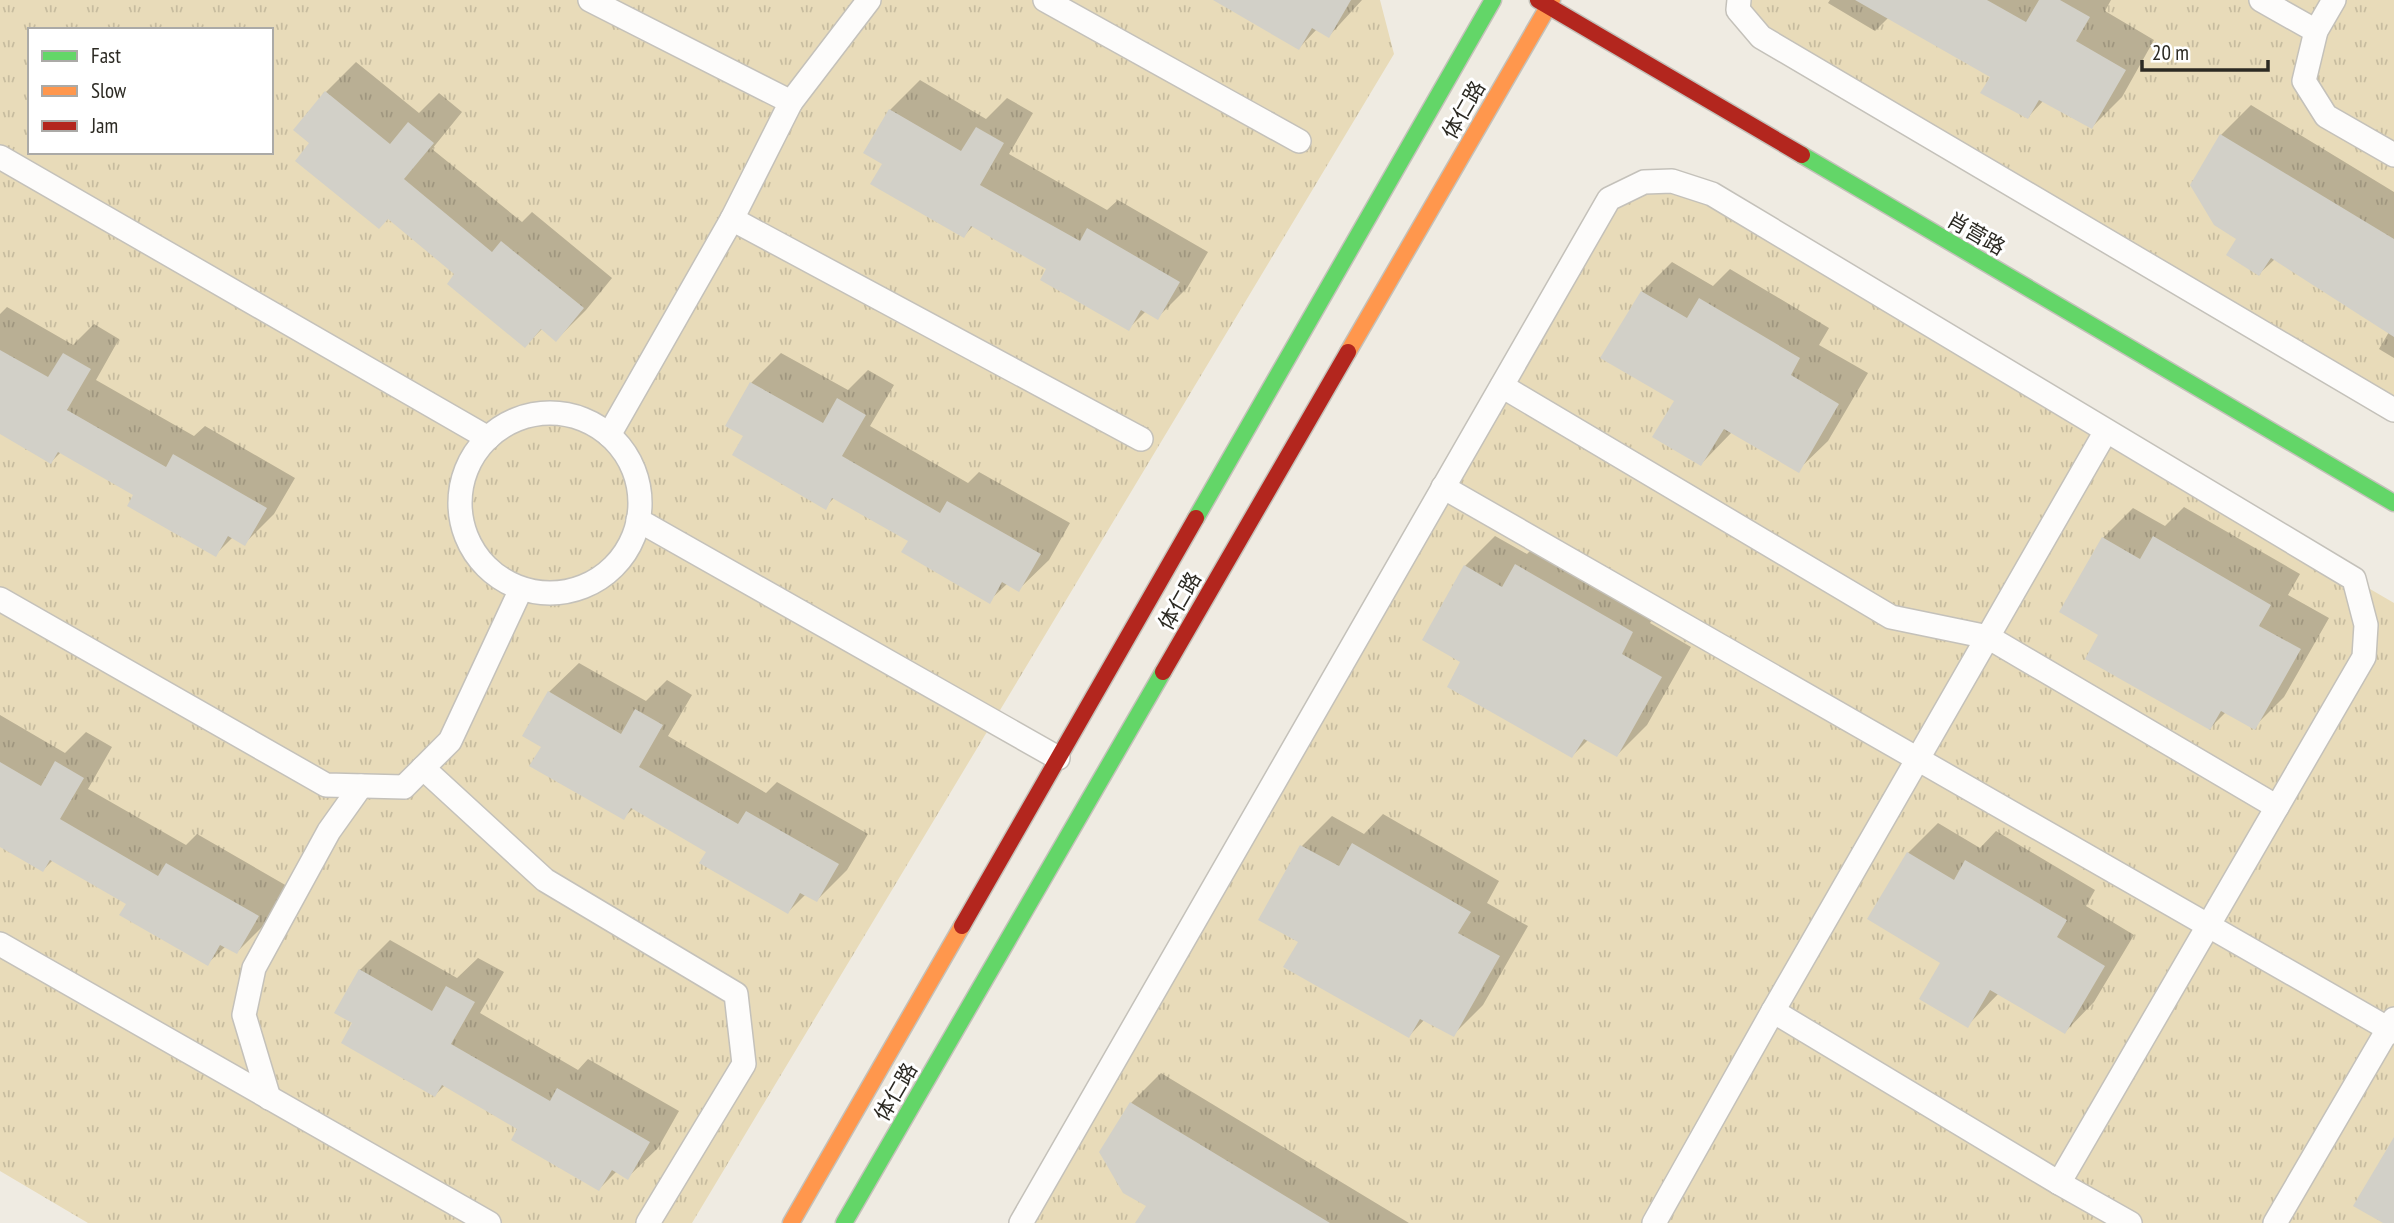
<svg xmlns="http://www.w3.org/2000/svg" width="2394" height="1223" viewBox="0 0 2394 1223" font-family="'PT Sans Narrow','Noto Sans SC',sans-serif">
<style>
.grass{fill:url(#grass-tufts);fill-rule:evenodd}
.shadow{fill:#0003}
.building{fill:#d2d0c8}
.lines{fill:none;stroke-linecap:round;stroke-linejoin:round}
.lane-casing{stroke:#c4c1ba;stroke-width:26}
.fast-casing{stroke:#c4c1ba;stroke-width:19}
.slow-casing{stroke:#c4c1ba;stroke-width:19}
.jam-casing{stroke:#c4c1ba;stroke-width:19}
.lane{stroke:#fdfcfb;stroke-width:23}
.fast{stroke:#63d668;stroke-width:16}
.slow{stroke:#ff974d;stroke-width:16}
.jam{stroke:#b3261e;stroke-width:16}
.labels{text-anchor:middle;stroke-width:6;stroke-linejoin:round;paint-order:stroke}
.street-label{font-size:21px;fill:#2c2a23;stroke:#fff}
</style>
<defs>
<pattern id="grass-tufts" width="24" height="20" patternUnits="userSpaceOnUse" patternTransform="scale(1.75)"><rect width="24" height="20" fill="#e8dbb9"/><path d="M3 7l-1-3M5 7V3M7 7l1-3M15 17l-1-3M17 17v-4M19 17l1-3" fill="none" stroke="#c7bc9f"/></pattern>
</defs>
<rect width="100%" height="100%" fill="#efebe2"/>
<g class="grass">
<path d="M 0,0 L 1380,0 L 1394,54 L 692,1223 L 88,1223 L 0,1171 ZM 30,30 L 271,30 L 271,152 L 30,152 Z"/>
<path d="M 1739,0 L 2394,0 L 2394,411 L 1761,37 Z"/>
<path d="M 1672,181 L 2394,603 L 2394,1223 L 1021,1223 L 1609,199 Z"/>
</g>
<g class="shadow">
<path d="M 1217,0 L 1362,0 L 1329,36 L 1317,29 L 1299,48 Z"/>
<path d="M 1830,0 L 2111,0 L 2105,11 L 2154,40 L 2122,97 L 2092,127 L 2044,100 L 2028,117 L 1992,76 L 1889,17 L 1875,31 L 1828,3 Z"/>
<path d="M 356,62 L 419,113 L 439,93 L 462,112 L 432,149 L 522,222 L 532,212 L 612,278 L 586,310 L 556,340 L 543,328 L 525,346 L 457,273 L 295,130 L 326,92 Z"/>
<path d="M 920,80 L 986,119 L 1007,98 L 1033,113 L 1009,154 L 1107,210 L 1118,200 L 1208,252 L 1187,288 L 1157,318 L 1146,311 L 1128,329 L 1049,268 L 974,225 L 964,236 L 884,163 L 890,110 Z"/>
<path d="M 2251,105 L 2394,192 L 2394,358 L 2379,349 L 2389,332 L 2275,259 L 2259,274 L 2239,238 L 2221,135 Z"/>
<path d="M 1672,262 L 1713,286 L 1730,269 L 1829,328 L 1819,345 L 1868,373 L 1828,441 L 1798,470 L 1732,432 L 1701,464 L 1676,401 L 1642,292 Z"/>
<path d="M 7,307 L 73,345 L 94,324 L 119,339 L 96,380 L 194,436 L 205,426 L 295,478 L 274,514 L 244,544 L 233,537 L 215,555 L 136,495 L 61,452 L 51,462 L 0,432 L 0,314 Z"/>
<path d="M 781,353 L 848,390 L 868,370 L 894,385 L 870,426 L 968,483 L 979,472 L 1070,523 L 1049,560 L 1019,589 L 1008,583 L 989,601 L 910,540 L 835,497 L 825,507 L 745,436 L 751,383 Z"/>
<path d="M 2184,507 L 2300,574 L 2288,595 L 2329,618 L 2284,697 L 2254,727 L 2226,712 L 2210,728 L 2101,634 L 2103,538 L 2133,508 L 2165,526 Z"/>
<path d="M 1546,535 L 1662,602 L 1650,623 L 1691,647 L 1647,725 L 1617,755 L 1588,740 L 1572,756 L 1463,661 L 1465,566 L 1495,536 L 1527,554 Z"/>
<path d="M 579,663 L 646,701 L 667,680 L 692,695 L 668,736 L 766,793 L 777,782 L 868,834 L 847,870 L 817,900 L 806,894 L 788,912 L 708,851 L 634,808 L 623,818 L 543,746 L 549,692 Z"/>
<path d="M 0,715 L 65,753 L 86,732 L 112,747 L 88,789 L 186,845 L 197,834 L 287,886 L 267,922 L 237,952 L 226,946 L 207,964 L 128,903 L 53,860 L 43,870 L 0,845 Z"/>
<path d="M 1383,814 L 1499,881 L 1487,903 L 1528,926 L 1483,1005 L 1453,1035 L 1425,1019 L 1409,1036 L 1300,941 L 1261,919 L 1302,846 L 1332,816 L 1364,834 Z"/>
<path d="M 1938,823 L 1980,848 L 1996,831 L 2095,890 L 2086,906 L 2134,935 L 2094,1002 L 2065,1032 L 1999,993 L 1967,1026 L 1942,963 L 1908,853 Z"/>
<path d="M 390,940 L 457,978 L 478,958 L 504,972 L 480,1013 L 578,1070 L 588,1059 L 679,1111 L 658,1148 L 628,1177 L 617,1171 L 599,1189 L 519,1128 L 445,1085 L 435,1095 L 355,1023 L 337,1012 L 360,970 Z"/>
<path d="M 1161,1073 L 1409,1223 L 1139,1223 L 1148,1206 L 1131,1103 Z"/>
</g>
<g class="building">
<path d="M 1213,0 L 1351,0 L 1329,38 L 1312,28 L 1299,50 Z"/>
<path d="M 1855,0 L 1987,0 L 2026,22 L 2039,0 L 2060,0 L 2090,17 L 2076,41 L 2126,70 L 2092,129 L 2039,100 L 2028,119 L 1980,93 L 1990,77 Z"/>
<path d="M 325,91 L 390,144 L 408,122 L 434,143 L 404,179 L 492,252 L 501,241 L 584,308 L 556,342 L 541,329 L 525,348 L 447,284 L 454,274 L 388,219 L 379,229 L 295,161 L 309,143 L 293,130 Z"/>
<path d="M 889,109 L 961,151 L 976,127 L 1004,143 L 980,185 L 1080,241 L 1087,228 L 1180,282 L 1158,320 L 1141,310 L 1129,331 L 1040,280 L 1046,269 L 971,226 L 964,238 L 870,184 L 882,164 L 863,153 Z"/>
<path d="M 2220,134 L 2394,239 L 2394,337 L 2271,258 L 2259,276 L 2226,255 L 2236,239 L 2214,225 L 2190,185 Z"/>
<path d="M 1641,291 L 1687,318 L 1699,298 L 1800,358 L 1791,375 L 1839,404 L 1799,473 L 1724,429 L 1701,466 L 1652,437 L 1674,401 L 1600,358 Z"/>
<path d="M 0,350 L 48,377 L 63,353 L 91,369 L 67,410 L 166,467 L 173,454 L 267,508 L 245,546 L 228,536 L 216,557 L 127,506 L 133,495 L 58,452 L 51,464 L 0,434 Z"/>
<path d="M 750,382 L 823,423 L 837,398 L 866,415 L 842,456 L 940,513 L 947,501 L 1041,554 L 1019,592 L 1002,582 L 990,604 L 901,552 L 908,541 L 832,498 L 826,510 L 732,455 L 743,436 L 725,426 Z"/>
<path d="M 2153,536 L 2271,605 L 2259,626 L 2301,649 L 2255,730 L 2221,711 L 2210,730 L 2085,659 L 2098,635 L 2059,612 L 2102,537 L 2140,559 Z"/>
<path d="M 1515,564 L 1633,632 L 1622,654 L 1662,677 L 1617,757 L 1584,739 L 1572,758 L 1447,687 L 1460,662 L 1422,640 L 1464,565 L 1502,587 Z"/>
<path d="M 548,691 L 621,734 L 635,709 L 663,725 L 639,767 L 738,824 L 746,811 L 839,864 L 817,902 L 800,893 L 788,914 L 699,863 L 706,852 L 631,808 L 624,820 L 529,766 L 541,747 L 522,736 Z"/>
<path d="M 55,761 L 84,778 L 60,819 L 158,876 L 166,863 L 259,916 L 237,954 L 220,945 L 208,966 L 119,915 L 126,904 L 50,860 L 43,872 L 0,847 L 0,762 L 41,786 Z"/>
<path d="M 1352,843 L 1471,912 L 1458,933 L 1500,956 L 1454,1037 L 1420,1019 L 1409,1038 L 1283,967 L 1298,942 L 1258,920 L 1300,845 L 1339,866 Z"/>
<path d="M 1907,852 L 1954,880 L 1965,860 L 2067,920 L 2057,937 L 2105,966 L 2065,1034 L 1990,990 L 1968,1028 L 1919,999 L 1940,963 L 1867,919 Z"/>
<path d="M 359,969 L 432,1011 L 446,986 L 475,1002 L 451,1044 L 550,1101 L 557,1088 L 650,1142 L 628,1180 L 612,1170 L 599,1191 L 511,1140 L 517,1129 L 442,1085 L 435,1097 L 341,1043 L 352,1023 L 334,1013 Z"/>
<path d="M 1130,1102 L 1330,1223 L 1135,1223 L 1146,1206 L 1123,1193 L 1099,1152 Z"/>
<path d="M 2394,1137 L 2394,1223 L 2383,1223 L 2353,1206 Z"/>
</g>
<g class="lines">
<g class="lane-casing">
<g id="lane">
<path d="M 590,0 L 791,102 L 732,219 L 609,435"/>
<path d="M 1045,0 L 1299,141"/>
<path d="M 1739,0 L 1738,10 L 1761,37 L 2394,410"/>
<path d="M 2261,0 L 2316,31"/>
<path d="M 2334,0 L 2316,31 L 2304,81 L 2326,116 L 2394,155"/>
<path d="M 791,102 L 869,0"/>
<path d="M 0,157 L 488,438"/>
<path d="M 732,219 L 1141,439"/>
<path d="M 1502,386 L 1891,617 L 1988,637 L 2277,807"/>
<circle cx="550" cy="503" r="90"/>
<path d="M 1443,487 L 2394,1032"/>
<path d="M 638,520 L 1058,758"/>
<path d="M 0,599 L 326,785 L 404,787 L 450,741 L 521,589"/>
<path d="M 423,768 L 545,880 L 736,994 L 744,1064 L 648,1223"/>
<path d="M 0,944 L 489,1223"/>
<path d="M 1773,1011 L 2106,431"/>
<path d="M 269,1098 L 244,1015 L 254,968 L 329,831 L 361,786"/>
<path d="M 1021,1223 L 1609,199 L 1644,182 L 1672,181 L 1712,194 L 2354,579 L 2366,625 L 2364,657 L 2059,1183 L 2130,1223"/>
<path d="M 1654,1223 L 1773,1011 L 2059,1183"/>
<path d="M 2275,1223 L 2394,1019"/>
</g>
</g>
<g class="fast-casing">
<g id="fast">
<path d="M 1802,155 L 2394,503"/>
<path d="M 1196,518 L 1493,0"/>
<path d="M 844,1223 L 1163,672"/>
</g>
</g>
<g class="slow-casing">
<g id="slow">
<path d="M 1348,352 L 1552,0"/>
<path d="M 791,1223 L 962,926"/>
</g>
</g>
<g class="jam-casing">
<g id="jam">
<path d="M 1538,0 L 1802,155"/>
<path d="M 1163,672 L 1348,352"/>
<path d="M 962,926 L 1196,518"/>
</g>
</g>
<use href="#lane" class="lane"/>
<use href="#fast" class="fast"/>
<use href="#slow" class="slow"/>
<use href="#jam" class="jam"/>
</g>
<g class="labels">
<g class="street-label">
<text transform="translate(1464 110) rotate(-60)" y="7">体仁路</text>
<text transform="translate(1976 234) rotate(30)" y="7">肖营路</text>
<text transform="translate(1180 601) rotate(-60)" y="7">体仁路</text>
<text transform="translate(896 1092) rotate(-60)" y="7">体仁路</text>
</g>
</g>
<rect x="28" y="28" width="245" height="126" fill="#ffffff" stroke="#abaaa7" stroke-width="2"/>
<rect x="42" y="51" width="35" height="10" fill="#63d668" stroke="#abaaa7" stroke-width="2"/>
<text x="91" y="63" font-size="21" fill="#2c2a23">Fast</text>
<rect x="42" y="86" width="35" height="10" fill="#ff974d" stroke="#abaaa7" stroke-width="2"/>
<text x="91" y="98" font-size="21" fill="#2c2a23">Slow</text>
<rect x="42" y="121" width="35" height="10" fill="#b3261e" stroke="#abaaa7" stroke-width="2"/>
<text x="91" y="133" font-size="21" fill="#2c2a23">Jam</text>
<path d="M2142 60v10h126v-10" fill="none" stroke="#2c2a23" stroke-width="3.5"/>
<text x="2152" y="60" font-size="21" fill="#2c2a23" stroke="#ffffff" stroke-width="5" paint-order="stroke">20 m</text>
</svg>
